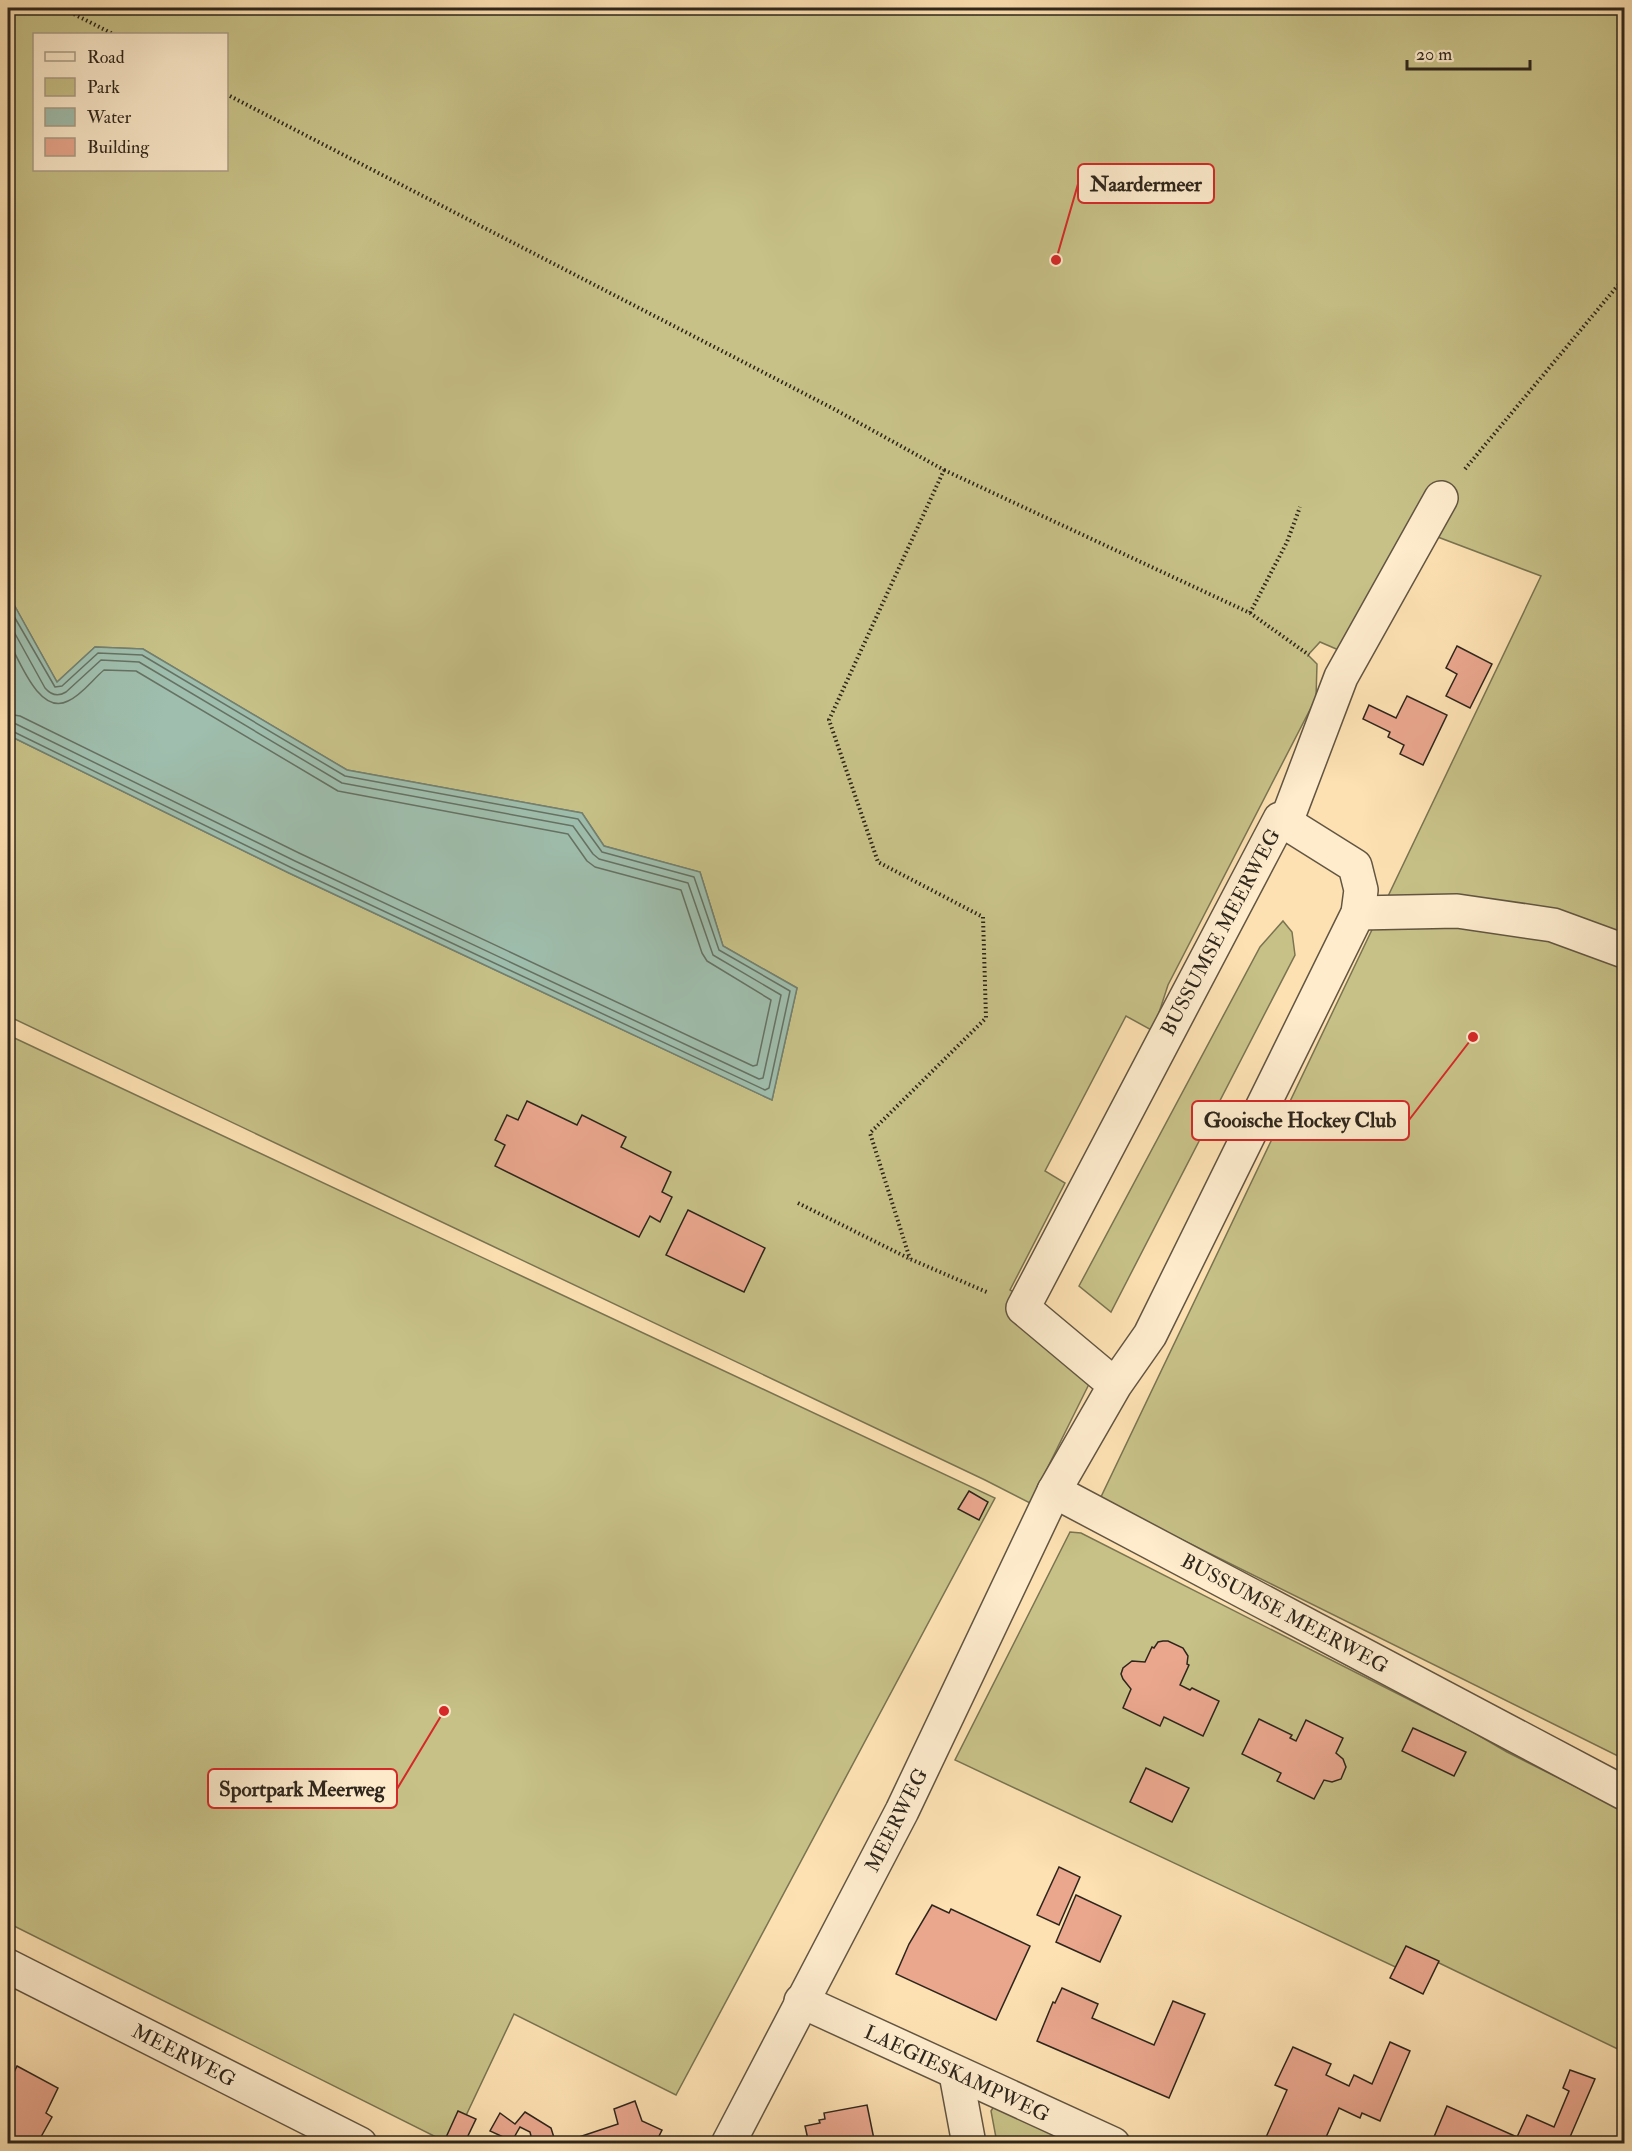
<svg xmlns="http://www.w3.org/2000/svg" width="1632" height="2151" viewBox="0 0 1632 2151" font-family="'IM FELL Double Pica',serif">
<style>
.green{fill:#c7c187;stroke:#7a7452;stroke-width:1.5;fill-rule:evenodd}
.water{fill:#9fbead;stroke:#728173;stroke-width:1.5}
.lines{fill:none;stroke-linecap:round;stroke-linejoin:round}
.shore{stroke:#667264;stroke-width:1.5}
.building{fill:#eaa78e;stroke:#2e261c;stroke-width:1.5}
.minor-casing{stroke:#625542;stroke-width:36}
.path{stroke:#2e261c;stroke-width:4;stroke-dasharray:1.5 3;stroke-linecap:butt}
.minor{stroke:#feeccd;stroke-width:33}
.labels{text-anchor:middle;stroke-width:4.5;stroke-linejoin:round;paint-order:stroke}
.street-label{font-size:20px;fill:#2e261c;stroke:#feeccd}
.leader{fill:none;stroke:#d62828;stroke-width:2}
.callout-dot{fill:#d62828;stroke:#feeccd;stroke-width:2}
.callout{fill:#feeccd;stroke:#d62828;stroke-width:2}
.callout-label{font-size:21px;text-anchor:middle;font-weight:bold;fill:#2e261c}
</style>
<rect width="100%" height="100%" fill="#fde1b2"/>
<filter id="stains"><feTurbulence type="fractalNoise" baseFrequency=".00333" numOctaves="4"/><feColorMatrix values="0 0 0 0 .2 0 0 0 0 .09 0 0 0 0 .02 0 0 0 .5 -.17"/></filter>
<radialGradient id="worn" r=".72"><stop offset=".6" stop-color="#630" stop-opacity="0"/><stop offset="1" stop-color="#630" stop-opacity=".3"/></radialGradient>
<g class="green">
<path d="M 8,8 L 1624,8 L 1624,1759 L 1100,1499 L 1541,576 L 1435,536 L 1341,651 L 1320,642 L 1308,655 L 1317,664 L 1316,698 L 1168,985 L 1153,1031 L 1126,1016 L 1045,1171 L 1065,1183 L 1010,1290 L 1019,1295 L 1098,1366 L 1030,1503 L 985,1480 L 8,1016 L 8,735 L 289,873 L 772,1100 L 797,988 L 723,946 L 700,872 L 604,846 L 582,813 L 347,770 L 143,649 L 95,647 L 57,682 L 8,594 ZM 34,34 L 226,34 L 226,170 L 34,170 Z"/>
<path d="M 1283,921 L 1292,932 L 1295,955 L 1111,1312 L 1079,1286 L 1260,947 Z"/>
<path d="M 8,1035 L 995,1498 L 676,2095 L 514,2014 L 453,2143 L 448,2143 L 8,1923 Z"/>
<path d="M 1070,1532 L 1081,1533 L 1471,1731 L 1507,1752 L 1624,1811 L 1624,2052 L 1437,1962 L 1421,1979 L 955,1760 Z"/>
<path d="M 996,2103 L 1115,2143 L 997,2143 L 991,2111 Z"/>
</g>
<path class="water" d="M 8,594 L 57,682 L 95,647 L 143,649 L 347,770 L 582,813 L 604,846 L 700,872 L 723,946 L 797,988 L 772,1100 L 289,873 L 8,735 Z"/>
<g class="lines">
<g class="shore">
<path d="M 8,606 L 55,687 L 62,686 L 98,653 L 142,655 L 345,776 L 578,819 L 602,852 L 694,877 L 719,950 L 790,991 L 769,1088 L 765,1090 L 292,868 L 12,731 L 8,730"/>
<path d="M 8,621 L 45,688 C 51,695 58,697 66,692 L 101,660 L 139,662 L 342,783 L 573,826 L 593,854 L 599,859 L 688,883 L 713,955 L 781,995 L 763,1078 L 759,1079 L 295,861 L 16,724 L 8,723"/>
<path d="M 8,640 C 19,659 39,716 68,701 C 82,695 93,679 104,670 L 136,671 L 338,791 L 568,834 L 587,861 L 595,867 L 681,890 L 702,953 L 707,961 L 771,1000 L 757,1065 L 753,1066 L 299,853 L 20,716 L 8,714"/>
</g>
</g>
<g class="building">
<path d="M 1457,646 L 1492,664 L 1470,708 L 1446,696 L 1457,674 L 1446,668 Z"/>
<path d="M 1407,696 L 1447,715 L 1423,765 L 1400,754 L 1404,745 L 1388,737 L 1390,732 L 1363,719 L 1369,705 L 1396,718 Z"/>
<path d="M 527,1101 L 577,1125 L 582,1115 L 626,1137 L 621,1147 L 671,1172 L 662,1192 L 672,1197 L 660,1222 L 650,1216 L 639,1237 L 495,1166 L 505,1145 L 495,1140 L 507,1115 L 518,1120 Z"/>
<path d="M 688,1210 L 765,1248 L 744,1292 L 666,1255 Z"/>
<path d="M 969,1491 L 988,1502 L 979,1520 L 958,1509 Z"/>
<path d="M 1163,1641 L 1168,1641 L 1183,1648 L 1188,1656 L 1187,1664 L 1189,1665 L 1180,1685 L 1190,1690 L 1192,1688 L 1219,1701 L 1203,1736 L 1164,1717 L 1160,1726 L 1123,1708 L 1131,1689 L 1123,1679 L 1121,1674 L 1123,1668 L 1132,1661 L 1145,1662 L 1152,1647 L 1154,1648 L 1158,1642 Z"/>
<path d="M 1259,1719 L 1292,1735 L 1290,1738 L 1296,1741 L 1306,1720 L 1343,1738 L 1336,1753 L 1343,1759 L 1346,1767 L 1341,1779 L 1332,1782 L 1324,1780 L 1314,1799 L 1277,1781 L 1281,1773 L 1242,1754 Z"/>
<path d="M 1413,1728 L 1466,1752 L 1454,1776 L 1402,1751 Z"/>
<path d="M 1146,1768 L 1189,1788 L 1172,1822 L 1130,1802 Z"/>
<path d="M 1059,1867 L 1080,1877 L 1059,1925 L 1037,1915 Z"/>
<path d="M 1076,1895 L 1121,1916 L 1100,1962 L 1056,1942 Z"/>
<path d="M 932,1905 L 949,1913 L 951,1909 L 1030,1946 L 996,2020 L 896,1974 L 909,1944 Z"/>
<path d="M 1406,1946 L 1439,1961 L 1423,1994 L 1390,1978 Z"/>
<path d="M 1062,1988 L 1098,2004 L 1092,2018 L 1154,2045 L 1173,2001 L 1205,2014 L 1169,2098 L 1037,2041 L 1053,2002 L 1055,2003 Z"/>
<path d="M 1390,2042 L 1410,2051 L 1380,2121 L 1362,2113 L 1360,2118 L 1339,2108 L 1323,2144 L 1263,2144 L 1287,2090 L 1275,2085 L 1293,2047 L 1331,2064 L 1326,2075 L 1349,2086 L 1354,2075 L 1372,2084 Z"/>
<path d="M 17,2066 L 58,2088 L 46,2113 L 52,2117 L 37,2144 L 8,2144 L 8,2085 Z"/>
<path d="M 1570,2070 L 1595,2079 L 1567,2144 L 1431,2144 L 1447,2106 L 1517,2137 L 1527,2115 L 1554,2127 L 1569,2091 L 1563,2088 Z"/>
<path d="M 635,2101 L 642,2121 L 662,2130 L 655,2144 L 636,2144 L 632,2142 L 626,2144 L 558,2144 L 618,2124 L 614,2109 Z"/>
<path d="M 867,2105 L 875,2144 L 809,2144 L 805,2126 L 820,2123 L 819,2120 L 825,2119 L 824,2113 Z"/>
<path d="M 458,2111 L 476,2119 L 464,2144 L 443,2144 Z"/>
<path d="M 525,2112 L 551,2128 L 556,2144 L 533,2144 L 530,2132 L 520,2127 L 512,2141 L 490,2131 L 500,2113 L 515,2124 Z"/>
</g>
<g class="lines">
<g class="minor-casing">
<g id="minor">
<path d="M 1286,822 L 1341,677 L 1441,498"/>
<path d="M 1358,913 L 1457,911 L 1553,925 L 1624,951"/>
<path d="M 1054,1491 L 1624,1793"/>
<path d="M 8,1966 L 360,2144"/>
<path d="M 801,2001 L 1113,2144"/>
<path d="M 956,2074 L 969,2144"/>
<path d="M 728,2144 L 902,1811 L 1054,1491 L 1115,1385 L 1150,1335 L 1358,913 L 1361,890 L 1355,866 L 1280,819 L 1023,1308 L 1115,1385"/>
</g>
</g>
<g class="path">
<path d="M 62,8 L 113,34"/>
<path d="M 226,94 L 834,409 L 944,470 L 829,720 L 878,862 L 983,917 L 986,1018 L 870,1133 L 910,1259"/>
<path d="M 1465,469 L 1624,278"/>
<path d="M 944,470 L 1250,613 L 1309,655"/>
<path d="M 1250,613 L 1287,542 L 1300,507"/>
<path d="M 798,1203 L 910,1259 L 989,1293"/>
</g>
<use href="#minor" class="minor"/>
</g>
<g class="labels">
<g class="street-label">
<text transform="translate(1220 932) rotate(-62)" y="7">BUSSUMSE MEERWEG</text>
<text transform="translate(1285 1613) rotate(28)" y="7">BUSSUMSE MEERWEG</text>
<text transform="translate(896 1820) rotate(-63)" y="7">MEERWEG</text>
<text transform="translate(184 2055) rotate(27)" y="7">MEERWEG</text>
<text transform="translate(957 2073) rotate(25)" y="7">LAEGIESKAMPWEG</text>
</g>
</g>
<path class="leader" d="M1056 260L1078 184M1473 1037L1409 1120M444 1711L397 1789"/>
<g class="callout-dot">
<circle cx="1056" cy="260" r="6"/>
<circle cx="1473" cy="1037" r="6"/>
<circle cx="444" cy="1711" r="6"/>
</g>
<g class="callout">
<rect x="1078" y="164" width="136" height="39" rx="6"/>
<rect x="1192" y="1101" width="217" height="39" rx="6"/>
<rect x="208" y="1769" width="189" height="39" rx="6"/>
</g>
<g class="callout-label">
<text x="1146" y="191">Naardermeer</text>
<text x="1300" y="1127">Gooische Hockey Club</text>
<text x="302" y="1796">Sportpark Meerweg</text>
</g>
<rect width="1632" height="2151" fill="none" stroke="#fde1b2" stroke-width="30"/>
<rect x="9" y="9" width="1614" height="2133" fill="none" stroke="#2e261c" stroke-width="3"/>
<rect x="15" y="15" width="1602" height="2121" fill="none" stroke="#2e261c" stroke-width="1.5"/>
<rect x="33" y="33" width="195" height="138" fill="#feeccd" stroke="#ab9d86" stroke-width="1.5"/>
<rect x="45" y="52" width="30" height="9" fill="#feeccd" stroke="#ab9d86" stroke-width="1.5"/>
<text x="87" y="63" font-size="18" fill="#2e261c">Road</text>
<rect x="45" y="78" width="30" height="18" fill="#c7c187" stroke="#ab9d86" stroke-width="1.5"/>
<text x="87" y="93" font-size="18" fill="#2e261c">Park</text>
<rect x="45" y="108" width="30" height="18" fill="#9fbead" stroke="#ab9d86" stroke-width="1.5"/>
<text x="87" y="123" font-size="18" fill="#2e261c">Water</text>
<rect x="45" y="138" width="30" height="18" fill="#eaa78e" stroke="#ab9d86" stroke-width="1.5"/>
<text x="87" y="153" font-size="18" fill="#2e261c">Building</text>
<path d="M1407 60v9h123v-9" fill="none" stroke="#2e261c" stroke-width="3"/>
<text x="1416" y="60" font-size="18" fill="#2e261c" stroke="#feeccd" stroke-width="4.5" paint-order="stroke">20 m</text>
<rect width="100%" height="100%" filter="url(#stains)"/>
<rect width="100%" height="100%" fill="url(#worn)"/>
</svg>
